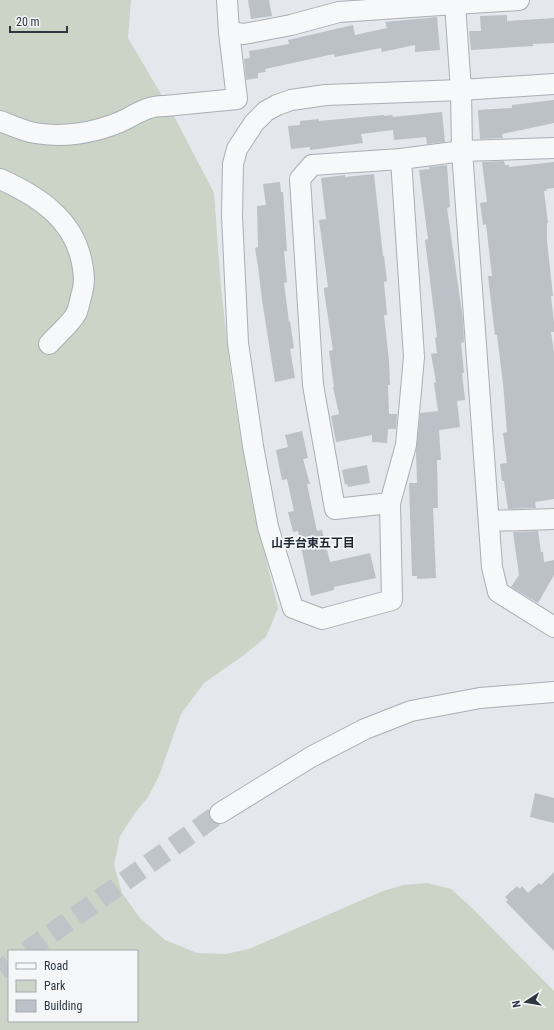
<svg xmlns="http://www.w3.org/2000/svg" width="554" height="1030" viewBox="0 0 554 1030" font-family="'Roboto Condensed','Noto Sans JP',sans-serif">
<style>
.green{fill:#cbd4c6;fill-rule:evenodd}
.building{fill:#bbc1c7}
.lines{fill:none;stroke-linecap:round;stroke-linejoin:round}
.minor-tunnel{stroke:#bfc4c9;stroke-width:20;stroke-dasharray:20 10;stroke-linecap:butt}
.minor-casing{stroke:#a9afb5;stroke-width:22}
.minor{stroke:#f6f8f9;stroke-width:20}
.labels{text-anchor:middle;stroke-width:3.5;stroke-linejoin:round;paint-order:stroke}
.neighbourhood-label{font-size:12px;font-weight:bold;fill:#1e2833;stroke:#f4f6f8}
</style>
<rect width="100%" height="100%" fill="#e4e7eb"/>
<path class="green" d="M 0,0 L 131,0 L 128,38 L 175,118 L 214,193 L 221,288 L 232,384 L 251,498 L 278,608 L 266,637 L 244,655 L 204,683 L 181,714 L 159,776 L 148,797 L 135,813 L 120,836 L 114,865 L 122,893 L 140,918 L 165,940 L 197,953 L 225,954 L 249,949 L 383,891 L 403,885 L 427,883 L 451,889 L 472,908 L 554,991 L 554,1030 L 0,1030 ZM 9,951 L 137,951 L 137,1021 L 9,1021 Z"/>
<g class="building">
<path d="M 248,0 L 269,0 L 272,16 L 251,19 Z"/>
<path d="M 507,15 L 507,21 L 554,18 L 554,43 L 533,44 L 533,46 L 471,50 L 469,31 L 481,31 L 480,16 Z"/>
<path d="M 437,17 L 440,50 L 415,52 L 415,45 L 382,52 L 381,48 L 335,57 L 334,54 L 265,69 L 266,72 L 258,73 L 258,78 L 246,80 L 244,59 L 250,58 L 249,51 L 289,44 L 288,40 L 353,25 L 355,35 L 387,28 L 385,22 Z"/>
<path d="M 554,100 L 554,123 L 502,134 L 503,138 L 480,139 L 478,110 L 512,108 L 512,105 Z"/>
<path d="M 442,112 L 445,142 L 427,144 L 426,137 L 394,140 L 393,130 L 361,134 L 363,143 L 310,150 L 310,147 L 291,149 L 288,126 L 300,125 L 300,121 L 319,119 L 319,121 L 384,115 L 384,116 L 392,115 L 393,117 Z"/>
<path d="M 504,161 L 505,165 L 509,165 L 509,167 L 554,162 L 554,188 L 546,189 L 547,191 L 544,191 L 548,223 L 547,223 L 547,241 L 553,296 L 551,296 L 554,323 L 554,332 L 551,332 L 554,352 L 554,499 L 535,502 L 536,508 L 508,509 L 504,481 L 502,481 L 500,464 L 507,463 L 503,433 L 507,432 L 503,383 L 497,335 L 495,335 L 489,285 L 488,276 L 492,276 L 486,224 L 483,225 L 480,203 L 487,202 L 482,162 Z"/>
<path d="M 447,165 L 450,207 L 447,208 L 463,320 L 464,342 L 461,343 L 464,373 L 462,373 L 465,400 L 457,401 L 460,427 L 439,430 L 441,460 L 437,460 L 438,508 L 433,508 L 436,578 L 417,579 L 417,576 L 412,576 L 409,483 L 417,483 L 416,451 L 420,413 L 438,411 L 434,383 L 436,382 L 431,354 L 437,353 L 435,338 L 437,337 L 425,240 L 428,239 L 419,170 L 429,169 L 429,167 Z"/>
<path d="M 374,174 L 383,256 L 384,256 L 387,281 L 384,282 L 387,315 L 384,315 L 389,361 L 390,385 L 388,385 L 389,414 L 397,414 L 396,429 L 388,429 L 387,443 L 372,442 L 372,435 L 336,442 L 331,416 L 339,414 L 333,387 L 334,387 L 329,351 L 333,350 L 324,291 L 324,288 L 328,287 L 319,220 L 326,219 L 321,178 L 345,175 L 345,177 Z"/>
<path d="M 280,182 L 281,192 L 283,192 L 287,251 L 284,251 L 287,282 L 284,283 L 289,322 L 290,321 L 294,348 L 290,349 L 295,378 L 275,382 L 262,300 L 258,266 L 255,248 L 258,247 L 257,206 L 266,205 L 263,184 Z"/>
<path d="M 302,431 L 308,458 L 303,459 L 310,484 L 307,484 L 317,531 L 322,530 L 330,562 L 370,553 L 376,578 L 334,587 L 334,590 L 311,596 L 298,531 L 293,532 L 288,512 L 294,511 L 287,479 L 282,480 L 276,450 L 288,447 L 285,435 Z"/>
<path d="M 367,465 L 370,483 L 348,487 L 347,484 L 345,485 L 342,470 Z"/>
<path d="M 538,531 L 541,552 L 543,552 L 544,562 L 554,560 L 554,575 L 538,603 L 511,587 L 519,575 L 513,532 Z"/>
<path d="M 535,793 L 554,798 L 554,823 L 530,817 Z"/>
<path d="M 554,872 L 554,951 L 506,902 L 508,900 L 505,897 L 517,886 L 520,889 L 522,886 L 528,893 L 539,883 L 541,885 Z"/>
</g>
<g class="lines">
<g class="minor-tunnel">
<path d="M 27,951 L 220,813"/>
<path d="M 0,970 L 9,964"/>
</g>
<g class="minor-casing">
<g id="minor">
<path d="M 227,0 L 229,32 L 244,34 L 291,25 L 339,12 L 455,4 L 461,90 L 462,151 L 401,159"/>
<path d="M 455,0 L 455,4 L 519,0"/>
<path d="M 0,121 C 11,125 23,131 35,133 C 63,138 94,133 120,122 C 135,115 148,105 165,106 L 237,99 L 229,32"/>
<path d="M 554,148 L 462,151 L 492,567 L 498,592 L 554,627"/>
<path d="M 401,159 L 414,357 L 406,445 L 390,503 L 335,509 L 313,385 L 300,179 L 312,165 Z"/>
<path d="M 0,179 C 38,196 74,219 82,263 C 84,274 85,282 82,293 C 80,299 79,308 76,314 C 71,323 57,335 49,344"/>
<path d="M 390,503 L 392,600 L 322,619 L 293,608 L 268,527 L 253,446 L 238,343 L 232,216 L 233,164 L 237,149 L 254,123 L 266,111 L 277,105 L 291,100 L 326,95 L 461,90 L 554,84"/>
<path d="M 489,521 L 554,519"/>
<path d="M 220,813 L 311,757 L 365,729 L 411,711 L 480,698 L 554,692"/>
</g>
</g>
<use href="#minor" class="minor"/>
</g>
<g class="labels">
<g class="neighbourhood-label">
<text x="313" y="547">山手台東五丁目</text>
</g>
</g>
<rect x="8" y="950" width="130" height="72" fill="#f4f6f8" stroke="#a4aaaf"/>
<rect x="16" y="963" width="20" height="6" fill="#f6f8f9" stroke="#a4aaaf"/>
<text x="44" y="970" font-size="12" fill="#2c3742">Road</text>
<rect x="16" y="980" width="20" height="12" fill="#cbd4c6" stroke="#a4aaaf"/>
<text x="44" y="990" font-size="12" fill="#2c3742">Park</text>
<rect x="16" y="1000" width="20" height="12" fill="#bbc1c7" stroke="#a4aaaf"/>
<text x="44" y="1010" font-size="12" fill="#2c3742">Building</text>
<g transform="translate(526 1002) rotate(258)" stroke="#f4f6f8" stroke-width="3" paint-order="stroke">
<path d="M0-3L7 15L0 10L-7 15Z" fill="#2c3742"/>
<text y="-6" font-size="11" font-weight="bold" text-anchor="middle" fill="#2c3742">N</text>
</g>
<path d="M10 26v6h57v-6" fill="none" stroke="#2c3742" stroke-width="2"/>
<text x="16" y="26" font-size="12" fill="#2c3742" stroke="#f4f6f8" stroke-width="3" paint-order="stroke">20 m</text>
</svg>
